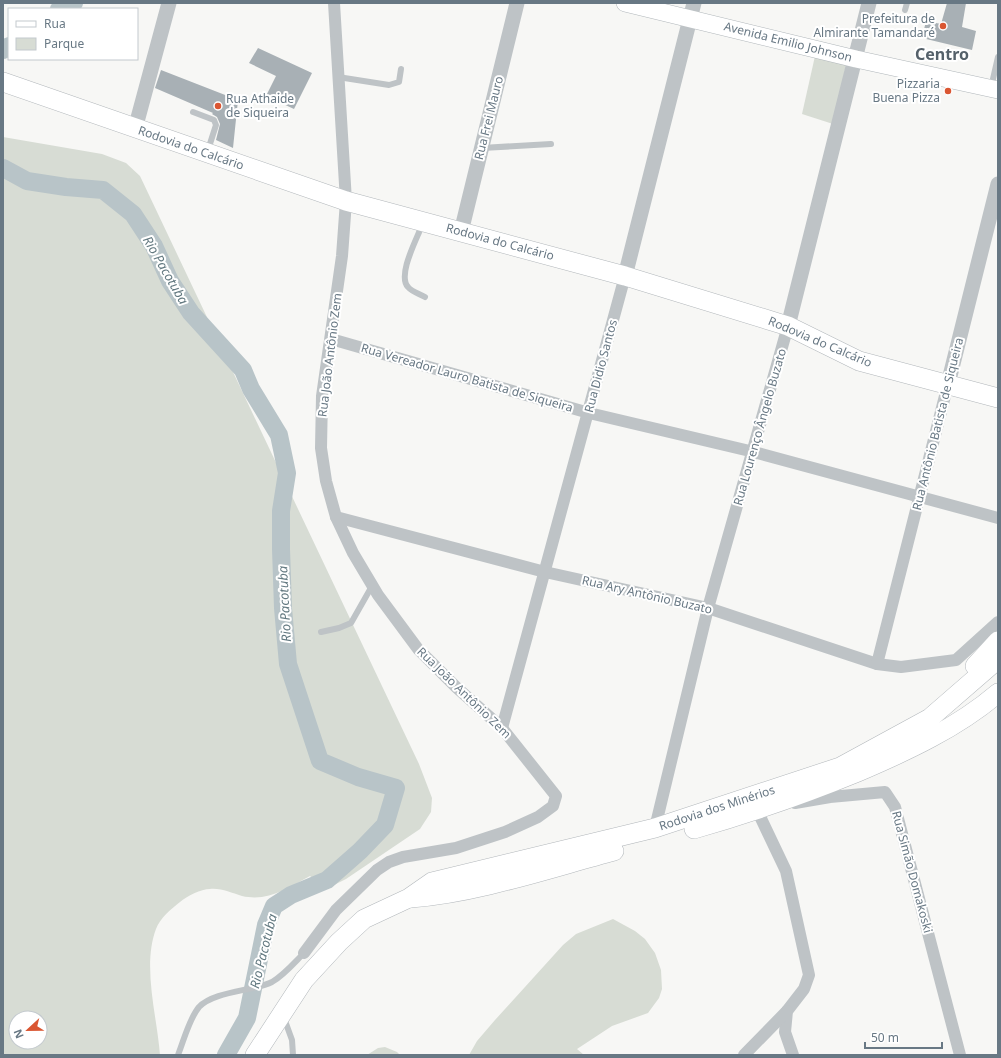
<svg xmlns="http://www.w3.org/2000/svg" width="1001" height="1058" viewBox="0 0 1001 1058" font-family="'Noto Sans',sans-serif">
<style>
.green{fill:#d7dcd4;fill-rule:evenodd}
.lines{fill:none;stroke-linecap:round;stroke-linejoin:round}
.river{stroke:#b8c4c8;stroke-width:18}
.building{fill:#a8b0b5}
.secondary-casing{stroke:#b1b7bb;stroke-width:18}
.primary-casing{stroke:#b2b7bb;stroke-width:20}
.service{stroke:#bec3c6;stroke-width:6}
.minor{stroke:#bec3c6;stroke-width:12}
.tertiary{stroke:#bec3c6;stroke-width:15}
.secondary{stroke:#fff;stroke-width:17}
.primary{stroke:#fff;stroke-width:19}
.poi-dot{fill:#da5632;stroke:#fff;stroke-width:1.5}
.labels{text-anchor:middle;stroke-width:4;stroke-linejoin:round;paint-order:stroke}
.poi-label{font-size:12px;fill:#687884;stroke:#fff;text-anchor:end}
.street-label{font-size:12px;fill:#687884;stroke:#fff}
.water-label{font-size:13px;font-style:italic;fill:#637980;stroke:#fff}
.district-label{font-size:16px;font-weight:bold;fill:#55616a;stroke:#fff}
</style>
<rect width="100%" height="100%" fill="#f7f7f5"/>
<g class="green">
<path d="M 815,56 L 846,65 L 833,124 L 802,114 Z"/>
<path d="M 3,137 L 102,154 L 126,163 L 140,176 L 419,764 L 432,798 L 431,812 L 420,829 L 346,879 L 330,887 L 319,884 L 310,876 C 288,888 268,902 242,896 C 231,893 222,888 210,889 C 201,889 187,896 180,902 C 171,909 160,918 156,929 C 142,966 157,1016 160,1055 L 3,1055 ZM 16,1018 L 40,1018 L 40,1042 L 16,1042 Z"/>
<path d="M 613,919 L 635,931 L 645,939 L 655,953 L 661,970 L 662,989 L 659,998 L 648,1013 L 612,1026 L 577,1049 L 584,1055 L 469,1055 L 477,1041 L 495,1020 L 563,945 L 576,934 Z"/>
<path d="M 385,1047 L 397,1052 L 400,1055 L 367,1055 L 378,1048 Z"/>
</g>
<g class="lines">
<g class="river">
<path d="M 59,9 L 74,3"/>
<path d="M 3,50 L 9,46"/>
<path d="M 3,168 L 27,181 L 66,187 L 103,190 L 133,214 L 154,246 L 170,281 L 191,313 L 243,370 L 251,389 L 279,435 L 287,473 L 281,511 L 281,549 L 283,608 L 288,664 L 320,761 L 358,777 L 396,788 L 385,825 L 360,851 L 327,880 L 291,895 L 274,906 L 266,925 L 247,1018 L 226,1055"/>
</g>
</g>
<g class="building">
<path d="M 947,3 L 966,3 L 962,27 L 976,31 L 972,50 L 922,38 L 926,21 L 941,24 Z"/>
<path d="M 258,48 L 312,73 L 294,109 L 266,96 L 276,76 L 249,63 Z"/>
<path d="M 161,70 L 238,100 L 233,148 L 216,140 L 220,124 L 217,117 L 212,114 L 213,113 L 155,88 Z"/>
</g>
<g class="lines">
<g class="secondary-casing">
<path id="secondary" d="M 625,3 L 856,59 L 998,90"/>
</g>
<g class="primary-casing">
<g id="primary">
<path d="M 3,82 L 346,201 L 625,276 L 788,326 L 859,361 L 998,398"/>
<path d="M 975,666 L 998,641"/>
<path d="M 694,829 C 750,813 804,794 858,772 C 907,751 957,728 998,693"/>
<path d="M 411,898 C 477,893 550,868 614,851"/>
<path d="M 255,1055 L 304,980 L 339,942 L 364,919 L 409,898 L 432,882 L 655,828 L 840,767 L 930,718 L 998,659"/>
</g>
</g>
<g class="service">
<path d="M 905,10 L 907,3"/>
<path d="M 338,77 L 389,85 L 399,82 L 401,69"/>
<path d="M 993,79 L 998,57"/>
<path d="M 193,112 L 214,120 L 216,125 L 208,150"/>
<path d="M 482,148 L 551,144"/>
<path d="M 422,225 C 417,239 397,275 408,287 C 412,292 420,294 425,297"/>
<path d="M 321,632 L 339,628 L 351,623 L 372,586"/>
<path d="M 284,1018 L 292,1040 L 293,1055"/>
<path d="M 178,1055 C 184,1040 189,1019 199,1007 C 214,991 254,991 272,982 C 284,975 294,963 304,953"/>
</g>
<g class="minor">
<path d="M 331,339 L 589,413 L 754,452 L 998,518"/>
<path d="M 336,517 L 545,572 L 708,608 L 877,664 L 901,667 L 956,660 L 998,622"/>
<path d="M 877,664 L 948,384"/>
<path d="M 502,728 L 625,276"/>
<path d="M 795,803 L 830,797 L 885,792 L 895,807 L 960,1055"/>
<path d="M 757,810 L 786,871 L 809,975 L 804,989 L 787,1011 L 785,1032 L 793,1055"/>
<path d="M 655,828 L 708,608 L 788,326"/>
<path d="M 304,953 L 336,910 L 377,870 L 389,862 L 403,857 L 456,848 L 505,832 L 538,817 L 553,806 L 556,796 L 502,728 L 456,687 L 418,649 L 378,595 L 353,553 L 336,517 L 326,481 L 321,448 L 322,396 L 342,256 L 346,201 L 334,3"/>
<path d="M 744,1055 L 787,1011"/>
</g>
<g class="tertiary">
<path d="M 135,129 L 169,3"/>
<path d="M 461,232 L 517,3"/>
<path d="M 625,276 L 694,3"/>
<path d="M 788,326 L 869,3"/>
<path d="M 948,384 L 998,184"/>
</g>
<use href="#secondary" class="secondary"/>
<use href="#primary" class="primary"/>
</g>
<g class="poi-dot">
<circle cx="943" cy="26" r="4"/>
<circle cx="948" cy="91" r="4"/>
<circle cx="218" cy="106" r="4"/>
</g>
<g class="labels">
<g class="poi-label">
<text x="935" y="23">Prefeitura de<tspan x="935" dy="14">Almirante Tamandaré</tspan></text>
<text x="940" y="88">Pizzaria<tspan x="940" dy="14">Buena Pizza</tspan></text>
<text x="226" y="103" text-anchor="start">Rua Athaide<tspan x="226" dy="14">de Siqueira</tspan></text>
</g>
<g class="street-label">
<text transform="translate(788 42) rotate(14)" y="4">Avenida Emilio Johnson</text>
<text transform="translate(489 118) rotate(-76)" y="4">Rua Frei Mauro</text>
<text transform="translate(191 148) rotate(19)" y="4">Rodovia do Calcário</text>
<text transform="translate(500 242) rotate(15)" y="4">Rodovia do Calcário</text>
<text transform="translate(820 342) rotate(23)" y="4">Rodovia do Calcário</text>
<text transform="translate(330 355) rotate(-83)" y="4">Rua João Antônio Zem</text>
<text transform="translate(601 366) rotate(-75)" y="4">Rua Didio Santos</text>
<text transform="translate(467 378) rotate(16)" y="4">Rua Vereador Lauro Batista de Siqueira</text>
<text transform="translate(938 424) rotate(-76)" y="4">Rua Antônio Batista de Siqueira</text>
<text transform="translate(760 427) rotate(-74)" y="4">Rua Lourenço Ângelo Buzato</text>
<text transform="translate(647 595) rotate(13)" y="4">Rua Ary Antônio Buzato</text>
<text transform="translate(464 693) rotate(44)" y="4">Rua João Antônio Zem</text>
<text transform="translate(717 808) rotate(-18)" y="4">Rodovia dos Minérios</text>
<text transform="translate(912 872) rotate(75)" y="4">Rua Simão Domakoski</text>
</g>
<g class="water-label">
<text transform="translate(166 270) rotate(60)" y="5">Rio Pacotuba</text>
<text transform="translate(284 604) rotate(-93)" y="5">Rio Pacotuba</text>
<text transform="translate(263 951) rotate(-76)" y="5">Rio Pacotuba</text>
</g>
<g class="district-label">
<text x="942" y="60">Centro</text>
</g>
</g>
<rect width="1001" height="1058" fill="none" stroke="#687884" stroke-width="8"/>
<rect x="8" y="8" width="130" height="52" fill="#ffffff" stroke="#c3c9ce"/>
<rect x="16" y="21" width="20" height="6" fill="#ffffff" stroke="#c3c9ce"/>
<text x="44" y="28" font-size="12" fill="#687884">Rua</text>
<rect x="16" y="38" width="20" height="12" fill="#d7dcd4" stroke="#c3c9ce"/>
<text x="44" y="48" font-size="12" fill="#687884">Parque</text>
<g transform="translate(28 1030) rotate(248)"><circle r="19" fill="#ffffff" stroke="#c3c9ce"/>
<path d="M0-3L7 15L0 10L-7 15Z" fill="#da5632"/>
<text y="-6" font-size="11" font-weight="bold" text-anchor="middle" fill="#687884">N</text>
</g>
<path d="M865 1042v6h77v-6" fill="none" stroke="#687884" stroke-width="2"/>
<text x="871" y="1042" font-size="12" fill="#687884" stroke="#ffffff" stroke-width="3" paint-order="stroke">50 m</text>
</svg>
